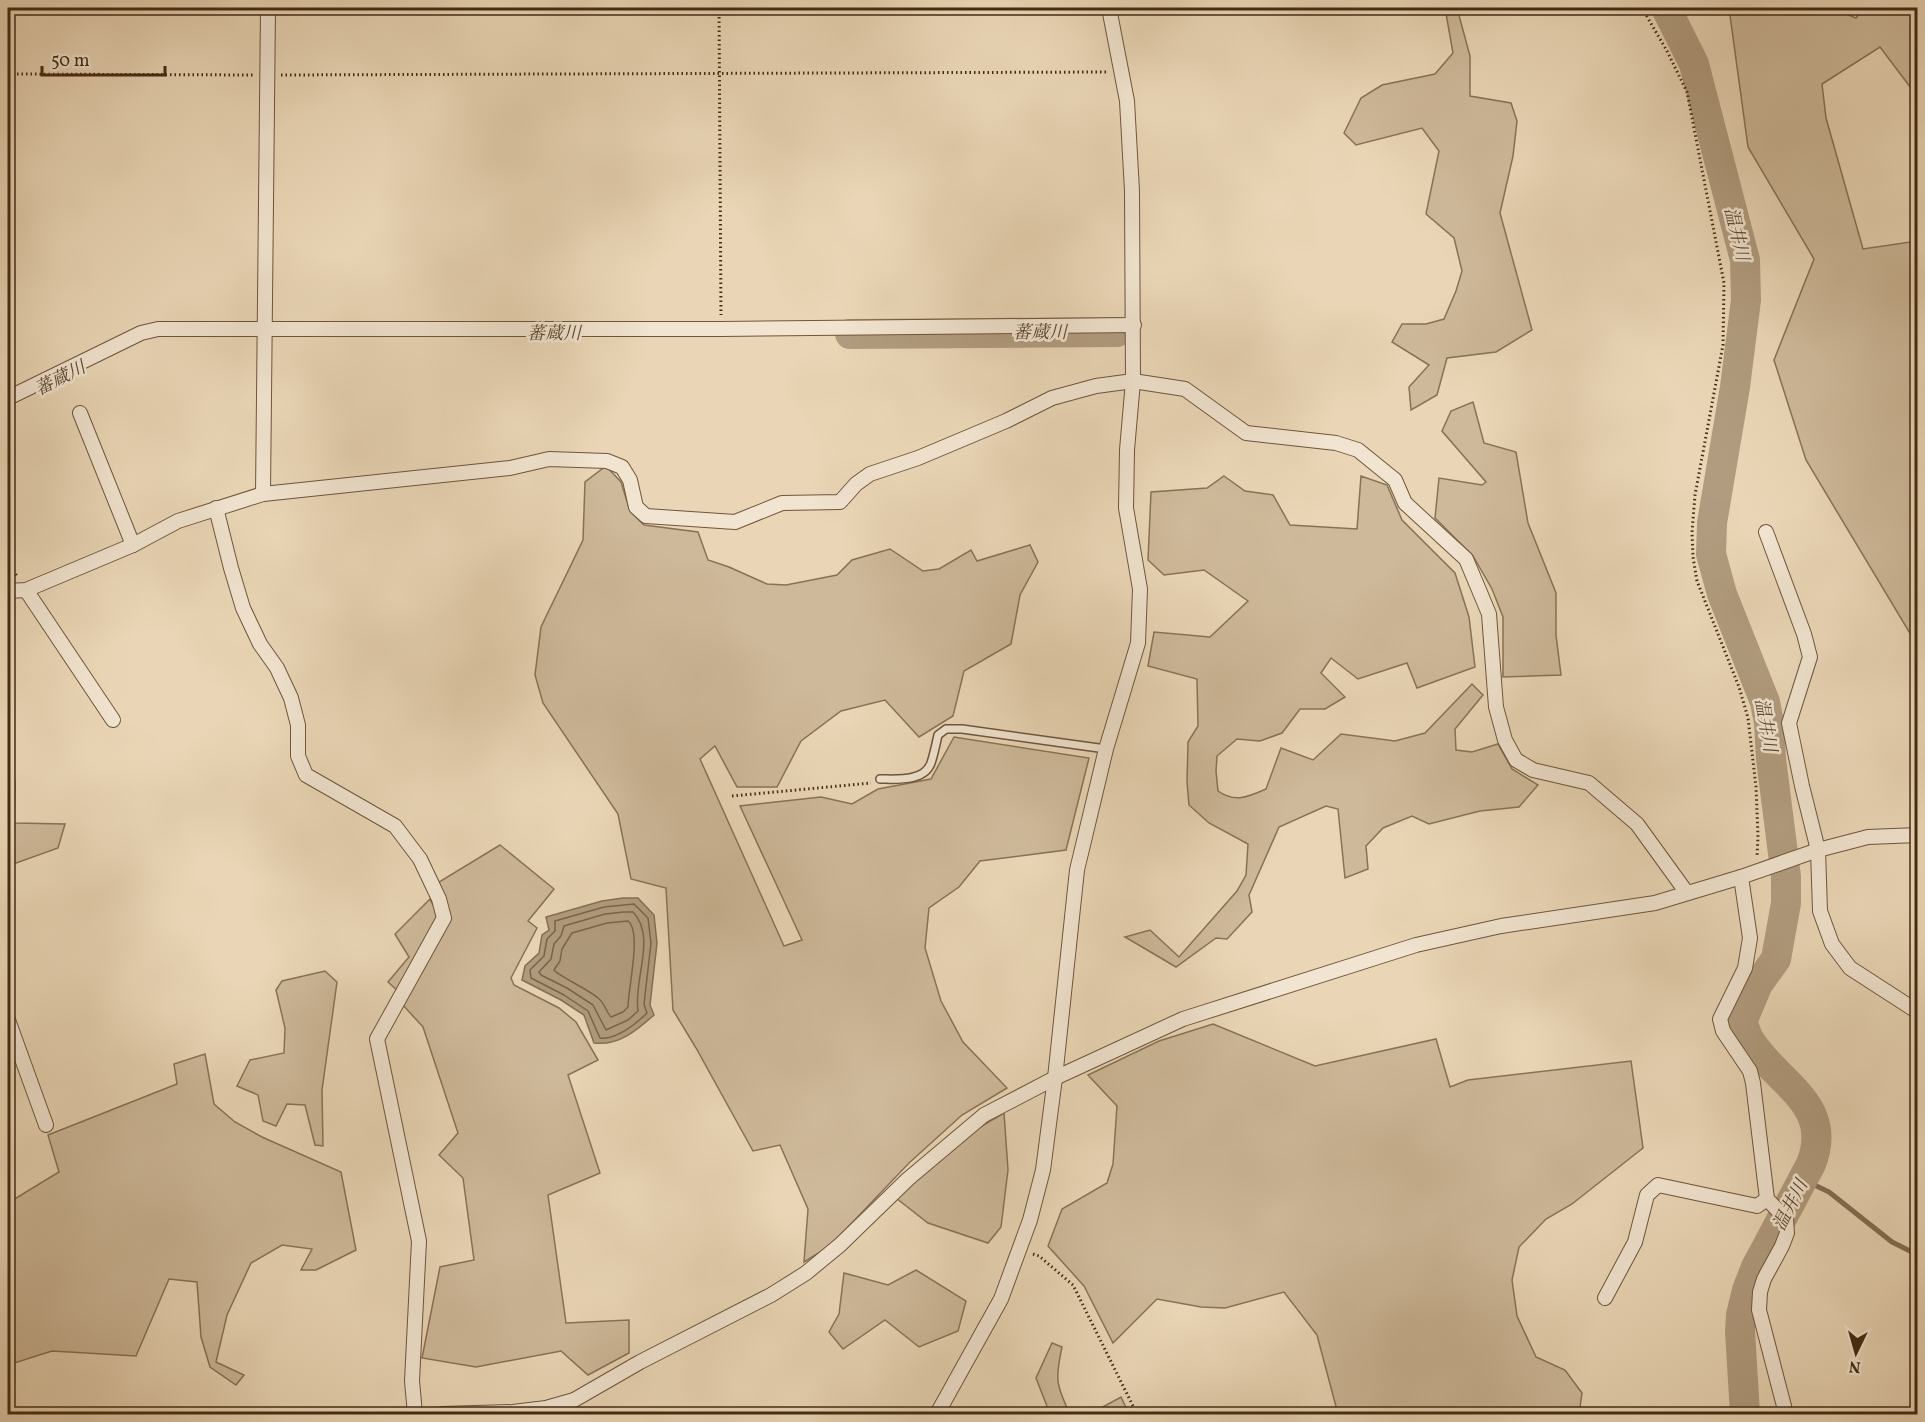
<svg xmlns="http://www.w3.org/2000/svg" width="1925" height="1422" viewBox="0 0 1925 1422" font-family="Vollkorn,'Noto Serif JP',serif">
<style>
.green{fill:#ceb99a;stroke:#887257;stroke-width:1.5}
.water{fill:#b19c7f;stroke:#856f54;stroke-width:1.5}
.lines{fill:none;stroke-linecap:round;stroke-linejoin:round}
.shore{stroke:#7a644a;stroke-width:1.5}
.stream{stroke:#856f54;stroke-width:5}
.river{stroke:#b19c7f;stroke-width:30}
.lane-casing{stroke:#6d563c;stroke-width:10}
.street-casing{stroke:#6d563c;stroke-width:16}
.path{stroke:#432b14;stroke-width:3;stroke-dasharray:1.5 3;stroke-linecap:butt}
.lane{stroke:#f1e4d0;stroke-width:7}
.street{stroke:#f1e4d0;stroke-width:14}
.labels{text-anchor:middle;stroke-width:5;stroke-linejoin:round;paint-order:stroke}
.water-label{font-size:18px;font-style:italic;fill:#5e472f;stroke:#f1e4d0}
</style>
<rect width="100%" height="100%" fill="#ead6b6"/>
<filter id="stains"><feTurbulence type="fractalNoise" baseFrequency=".00333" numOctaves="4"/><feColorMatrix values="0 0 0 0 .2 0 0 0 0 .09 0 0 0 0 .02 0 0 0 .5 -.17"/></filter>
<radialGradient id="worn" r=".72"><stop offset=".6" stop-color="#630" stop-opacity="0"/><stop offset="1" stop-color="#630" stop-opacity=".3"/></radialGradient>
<g class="green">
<path d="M 1445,8 L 1457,8 L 1470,56 L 1470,96 L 1511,103 L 1517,121 L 1513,156 L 1500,213 L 1532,330 L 1496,352 L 1447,358 L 1437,395 L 1411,410 L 1409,387 L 1429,365 L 1392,342 L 1402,324 L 1426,324 L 1444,319 L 1456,291 L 1462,271 L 1454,238 L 1426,214 L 1439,151 L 1422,128 L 1356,145 L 1344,133 L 1361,98 L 1382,85 L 1435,74 L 1453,53 Z"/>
<path d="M 1729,8 L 1831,8 L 1856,18 L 1864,8 L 1916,8 L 1918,17 L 1917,96 L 1880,47 L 1822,84 L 1826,118 L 1863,249 L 1917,241 L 1917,645 L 1806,460 L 1774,360 L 1814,259 L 1748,147 Z"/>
<path d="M 1473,402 L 1484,443 L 1516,452 L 1528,523 L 1556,593 L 1556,635 L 1561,675 L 1503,677 L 1503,617 L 1492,589 L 1473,556 L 1435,518 L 1439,478 L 1482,485 L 1486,482 L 1442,431 L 1451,411 Z"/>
<path d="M 606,466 L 621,482 L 630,511 L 644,525 L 698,532 L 708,560 L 729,567 L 767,584 L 786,585 L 837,575 L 852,560 L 890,549 L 923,571 L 939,569 L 971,550 L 977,561 L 1030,545 L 1038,562 L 1020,595 L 1011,644 L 964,671 L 953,716 L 919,737 L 885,700 L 841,711 L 801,741 L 777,787 L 737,787 L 715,746 L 700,759 L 784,946 L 802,940 L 740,806 L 821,797 L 852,804 L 878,789 L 931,779 L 954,737 L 1089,758 L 1066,850 L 980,861 L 959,887 L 929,908 L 925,948 L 941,1001 L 963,1042 L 1007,1088 L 962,1115 L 909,1163 L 830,1246 L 804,1262 L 808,1209 L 780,1145 L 753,1151 L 696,1048 L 673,1010 L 666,888 L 631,879 L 618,814 L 543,703 L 535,675 L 541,627 L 583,540 L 585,482 Z"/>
<path d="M 1224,476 L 1245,491 L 1273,495 L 1290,525 L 1357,529 L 1361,476 L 1387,485 L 1402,520 L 1455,573 L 1469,617 L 1475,667 L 1417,688 L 1407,663 L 1358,679 L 1331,658 L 1321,673 L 1345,697 L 1325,709 L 1300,709 L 1282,733 L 1260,741 L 1237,739 L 1217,756 L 1216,771 L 1218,791 C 1235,803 1248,797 1266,789 L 1281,748 L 1313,760 L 1341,734 L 1395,741 L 1425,733 L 1472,684 L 1483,695 L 1455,729 L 1456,750 L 1472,752 L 1498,744 L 1512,769 L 1538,785 L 1519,807 L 1480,811 L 1429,824 L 1412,816 L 1383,828 L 1366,846 L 1368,869 L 1345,878 L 1338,809 L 1326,806 L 1279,827 L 1249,895 L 1252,912 L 1227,939 L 1216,938 L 1176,967 L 1125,937 L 1150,930 L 1179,957 L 1237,891 L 1246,875 L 1248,844 L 1209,823 L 1189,805 L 1187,782 L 1188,742 L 1198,726 L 1197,679 L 1148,666 L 1154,632 L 1210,637 L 1248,601 L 1204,570 L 1164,575 L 1148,560 L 1151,492 L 1207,488 Z"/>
<path d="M 8,766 L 15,782 L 14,823 L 65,824 L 58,848 L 8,866 Z"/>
<path d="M 500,845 L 554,889 L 528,921 L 537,928 L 511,978 L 514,985 L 559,1008 L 576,1022 L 598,1060 L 568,1075 L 600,1173 L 548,1195 L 566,1323 L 629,1320 L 629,1353 L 588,1375 L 561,1351 L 476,1367 L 422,1358 L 440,1267 L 474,1260 L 463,1178 L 439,1155 L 458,1133 L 423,1027 L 401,1003 L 449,918 L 439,882 Z"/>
<path d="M 430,899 L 440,919 L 399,992 L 388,982 L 409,957 L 395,934 Z"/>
<path d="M 325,971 L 337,982 L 322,1090 L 323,1146 L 315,1145 L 305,1105 L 287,1104 L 276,1126 L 263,1121 L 258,1095 L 237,1086 L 250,1060 L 284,1053 L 285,1028 L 276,990 L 282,981 Z"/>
<path d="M 1213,1024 L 1315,1066 L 1436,1039 L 1450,1087 L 1468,1080 L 1631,1061 L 1643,1148 L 1572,1204 L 1546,1219 L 1519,1247 L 1512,1280 L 1517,1316 L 1536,1357 L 1565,1370 L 1582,1393 L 1579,1414 L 1338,1414 L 1317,1335 L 1284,1292 L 1225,1308 L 1201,1307 L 1157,1299 L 1113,1343 L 1084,1286 L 1048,1246 L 1062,1209 L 1107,1183 L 1113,1164 L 1117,1106 L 1088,1075 L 1159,1041 Z"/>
<path d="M 205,1054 L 214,1104 L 235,1122 L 262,1137 L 341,1172 L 356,1250 L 316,1270 L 301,1270 L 312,1249 L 282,1245 L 251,1263 L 227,1315 L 216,1362 L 244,1375 L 236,1385 L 210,1367 L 201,1337 L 197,1282 L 169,1279 L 136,1356 L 52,1351 L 8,1365 L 8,1203 L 59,1172 L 48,1135 L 177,1084 L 174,1064 Z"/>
<path d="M 1004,1113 L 1008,1170 L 1001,1227 L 988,1243 L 928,1223 L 896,1198 L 968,1134 Z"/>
<path d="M 916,1270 L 966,1301 L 958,1331 L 919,1347 L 885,1320 L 843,1349 L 829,1332 L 839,1314 L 844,1273 L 888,1285 Z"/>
<path d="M 1052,1343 L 1062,1347 C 1055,1379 1056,1385 1070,1414 L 1050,1414 L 1036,1378 Z"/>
<path d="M 1121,1397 L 1129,1414 L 1090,1414 Z"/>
</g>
<path class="water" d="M 623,898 L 638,898 L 654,915 L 657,943 L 650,1005 L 654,1015 C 637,1030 619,1046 594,1043 L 584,1015 L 561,1000 L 522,980 L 525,966 L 539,953 L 542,935 L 549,930 L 546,917 L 602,901 Z"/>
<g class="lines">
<g class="shore">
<path d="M 634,904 L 648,918 L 651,943 L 644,1004 L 647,1013 C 636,1024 616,1040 600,1038 L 588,1011 L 564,995 L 531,978 L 530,970 L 544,956 L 547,939 L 555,931 L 555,921 L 604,907 Z"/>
<path d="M 624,912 L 633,912 C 657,937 633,980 638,1011 L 628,1020 L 606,1030 L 593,1005 L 567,988 L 541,975 L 539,972 L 551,959 L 554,944 L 561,936 L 564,926 L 605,914 Z"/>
<path d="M 628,921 C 642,932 628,988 628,1007 L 623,1012 L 611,1017 C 606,1012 605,1003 598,998 C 588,989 560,977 554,970 L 560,961 L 562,949 L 572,933 L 607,923 Z"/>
</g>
<path class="stream" d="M 1802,1179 L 1829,1192 L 1892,1242 L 1918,1255"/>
<g class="river">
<path d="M 1666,8 L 1694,64 L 1745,260 L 1746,300 L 1735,387 L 1712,523 L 1711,554 L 1722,594 L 1765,702 L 1769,723 L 1771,759 L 1786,877 L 1786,903 L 1776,959 L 1758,984 L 1742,1022 C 1745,1027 1746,1034 1749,1039 C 1775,1083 1835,1103 1811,1164 L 1756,1267 L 1747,1290 L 1741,1315 L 1740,1331 L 1745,1414"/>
<path d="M 850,334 L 1117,332"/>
</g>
<g class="lane-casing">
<path id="lane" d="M 880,779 C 896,779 924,782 931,763 C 934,754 936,744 938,735 L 946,729 L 962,729 L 1106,749"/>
</g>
<g class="street-casing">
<g id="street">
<path d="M 8,398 L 141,333 L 158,329 L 721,329 L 1134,325"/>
<path d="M 80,413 L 133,545"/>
<path d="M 263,494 L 268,8"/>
<path d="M 216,508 L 231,568 L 243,608 L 260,644 L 277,668 L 291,698 L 298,725 L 298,756 L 306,775 L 395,826 L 420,859 L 439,899 L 444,918 L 377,1039 L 419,1241 L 412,1381 L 415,1414"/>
<path d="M 1766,532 L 1804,634 L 1810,657 L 1789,723 L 1802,786 L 1818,850 L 1820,911 L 1832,944 L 1850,968 L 1918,1012"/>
<path d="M 26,590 L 113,720"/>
<path d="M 8,591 L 26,590 L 133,545 L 178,521 L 263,494 L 510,468 L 549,459 L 607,461 L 622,467 L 630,480 L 636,507 L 646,516 L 735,522 L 782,503 L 840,502 L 856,484 L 870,474 L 918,458 L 1006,421 L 1052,398 L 1096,386 L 1133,381 L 1185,389 L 1246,433 L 1336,443 L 1358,450 L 1395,480 L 1405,503 L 1466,559 L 1489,614 L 1496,707 L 1505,740 L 1516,760 L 1533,770 L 1589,783 L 1637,824 L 1687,893"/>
<path d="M 1741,877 L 1750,938 L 1745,968 L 1720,1019 L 1723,1031 L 1750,1071 L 1753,1083 L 1767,1199 L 1786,1219 L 1787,1233 L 1782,1246 L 1764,1279 L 1760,1292 L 1759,1310 L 1779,1387 L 1784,1406 L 1783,1414"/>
<path d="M 8,1020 L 46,1125"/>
<path d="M 1605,1298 L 1635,1242 L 1647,1195 L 1658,1185 L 1757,1206 L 1767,1199"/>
<path d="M 442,1414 L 513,1412 L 546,1408 L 574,1400 L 640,1362 L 771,1295 L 806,1273 L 840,1245 L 908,1179 L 984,1115 L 1055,1078 L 1183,1019 L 1416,945 L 1501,926 L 1655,903 L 1741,877 L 1818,850 L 1868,837 L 1918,835"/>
<path d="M 937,1414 L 1001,1299 L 1030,1220 L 1043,1170 L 1055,1078 L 1077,870 L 1106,749 L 1138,643 L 1140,589 L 1126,508 L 1127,450 L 1133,381 L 1132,191 L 1127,101 L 1109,8"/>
</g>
</g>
<g class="path">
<path d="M 719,8 L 721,315"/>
<path d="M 1642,8 L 1667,51 L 1687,92 L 1724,283 L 1723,345 L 1695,495 L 1692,532 L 1693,557 L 1697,581 L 1739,687 L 1748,718 L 1756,787 L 1758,836 L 1757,857"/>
<path d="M 8,74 L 253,75"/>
<path d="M 281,75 L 1108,72"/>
<path d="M 8,563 L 17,576"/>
<path d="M 732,796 L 871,783"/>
<path d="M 1033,1254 L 1039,1256 L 1073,1285 L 1137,1414"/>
</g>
<use href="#lane" class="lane"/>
<use href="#street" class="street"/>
</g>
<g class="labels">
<g class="water-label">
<text transform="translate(1737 234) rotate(77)" y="6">温井川</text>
<text x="1040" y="338">蕃蔵川</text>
<text x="554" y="339">蕃蔵川</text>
<text transform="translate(60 378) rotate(-27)" y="6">蕃蔵川</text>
<text transform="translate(1766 725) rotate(80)" y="6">温井川</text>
<text transform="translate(1790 1205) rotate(-63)" y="6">温井川</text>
</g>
</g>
<rect width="1925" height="1422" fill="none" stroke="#ead6b6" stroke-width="30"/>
<rect x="9" y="9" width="1907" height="1404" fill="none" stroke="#432b14" stroke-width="3"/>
<rect x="15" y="15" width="1895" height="1392" fill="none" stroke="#432b14" stroke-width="1.5"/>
<g transform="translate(1856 1353) rotate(185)" stroke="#f1e4d0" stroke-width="4.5" paint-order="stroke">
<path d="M0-4.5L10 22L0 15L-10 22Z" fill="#432b14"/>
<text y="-9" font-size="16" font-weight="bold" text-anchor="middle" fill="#432b14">N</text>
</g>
<path d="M42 66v9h123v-9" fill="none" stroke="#432b14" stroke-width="3"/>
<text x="51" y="66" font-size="18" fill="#432b14" stroke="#f1e4d0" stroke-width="4.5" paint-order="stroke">50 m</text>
<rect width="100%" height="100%" filter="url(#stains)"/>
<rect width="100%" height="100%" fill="url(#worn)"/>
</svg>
